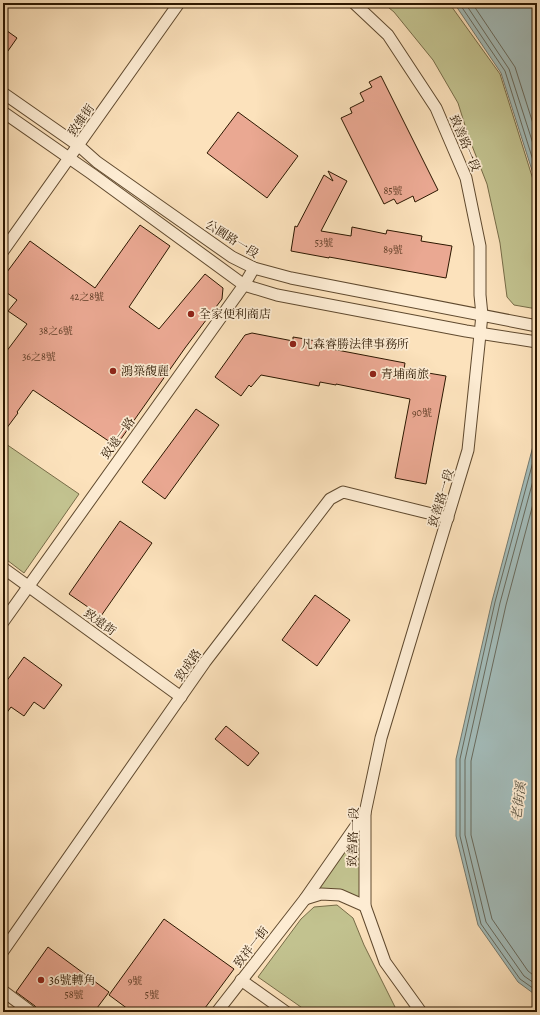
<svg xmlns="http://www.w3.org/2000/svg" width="540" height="1015" viewBox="0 0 540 1015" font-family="Alegreya,'Noto Serif TC',serif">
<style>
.green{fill:#c2c28f;stroke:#776c48}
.water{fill:#a3bcba;stroke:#737a70}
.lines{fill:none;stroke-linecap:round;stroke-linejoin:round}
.shore{stroke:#686a5d;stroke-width:1}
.building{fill:#eaa892;stroke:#2c1700}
.street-casing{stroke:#604a2f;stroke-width:13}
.street{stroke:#fdecd3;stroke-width:11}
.poi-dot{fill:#8f2418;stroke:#fdecd3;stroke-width:1.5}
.labels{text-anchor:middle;stroke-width:3.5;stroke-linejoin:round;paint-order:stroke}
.number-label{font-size:10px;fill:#5c3b24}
.street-label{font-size:12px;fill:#2c1700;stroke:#fdecd3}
.poi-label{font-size:12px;fill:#2c1700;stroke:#fdecd3;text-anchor:start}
.water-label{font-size:13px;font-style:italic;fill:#565141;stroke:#fdecd3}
</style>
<rect width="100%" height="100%" fill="#fce2bc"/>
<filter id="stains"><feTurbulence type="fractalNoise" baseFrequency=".005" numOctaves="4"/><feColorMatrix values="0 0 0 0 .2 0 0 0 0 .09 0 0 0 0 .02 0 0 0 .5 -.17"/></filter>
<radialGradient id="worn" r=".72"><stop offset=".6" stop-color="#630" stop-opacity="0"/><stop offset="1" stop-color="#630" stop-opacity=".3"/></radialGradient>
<g class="green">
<path d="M 383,3 L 449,3 L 500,74 L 536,189 L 537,202 L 537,309 L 514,305 L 507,297 L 500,243 L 487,184 L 469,138 L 458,103 L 433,60 L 394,12 Z"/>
<path d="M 3,442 L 79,494 L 24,573 L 3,557 Z"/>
<path d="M 365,813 L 365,906 L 340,895 L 305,899 Z"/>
<path d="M 337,905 L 353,918 L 364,945 L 396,1009 L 399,1012 L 308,1012 L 258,977 L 301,919 L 314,907 Z"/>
</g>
<g class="water">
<path d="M 454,3 L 537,3 L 537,186 L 501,73 Z"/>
<path d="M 537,431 L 537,996 L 518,982 L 478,925 L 456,836 L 456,759 L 492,601 Z"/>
</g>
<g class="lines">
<g class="shore">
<path d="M 459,3 L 505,71 L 537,173"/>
<path d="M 465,3 L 509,69 L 537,156"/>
<path d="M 472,3 L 515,67 L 537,136"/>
<path d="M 537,447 L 495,602 L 460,759 L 460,836 L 481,924 L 520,979 L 537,991"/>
<path d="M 537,466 L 500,603 L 465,760 L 465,835 L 486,922 L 524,976 L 537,985"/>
<path d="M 537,489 L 506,605 L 471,761 L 471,835 L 492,919 L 528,971 L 537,978"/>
</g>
</g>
<g class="building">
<path d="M 3,28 L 17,38 L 3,58 Z"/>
<path d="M 381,76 L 438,190 L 415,202 L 413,196 L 397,204 L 394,199 L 384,204 L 341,118 L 352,113 L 350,108 L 364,101 L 360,93 L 372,87 L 369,82 Z"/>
<path d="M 238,112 L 298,156 L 267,198 L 207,153 Z"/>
<path d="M 328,171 L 347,181 L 321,231 L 351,236 L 352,227 L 386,234 L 387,230 L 422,236 L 421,241 L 452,246 L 446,278 L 329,257 L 329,258 L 291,251 L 295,226 L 297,227 L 324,175 L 333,181 Z"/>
<path d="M 140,225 L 170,246 L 129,307 L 159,329 L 205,274 L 223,288 L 222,299 L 185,348 L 116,446 L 33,390 L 17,412 L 18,413 L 3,433 L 3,356 L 27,324 L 8,311 L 17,300 L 3,290 L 3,269 L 7,272 L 30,241 L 95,288 Z"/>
<path d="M 252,333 L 293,341 L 293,337 L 317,341 L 316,346 L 405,363 L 404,369 L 446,376 L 426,484 L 395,478 L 410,399 L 336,384 L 336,385 L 320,382 L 319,386 L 261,375 L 251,387 L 249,385 L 241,396 L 215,377 L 245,335 Z"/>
<path d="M 196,409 L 219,425 L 165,499 L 142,482 Z"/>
<path d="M 120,521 L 152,543 L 101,616 L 69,594 Z"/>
<path d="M 315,595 L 350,620 L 317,666 L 282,640 Z"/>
<path d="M 24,657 L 62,685 L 44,709 L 34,702 L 24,716 L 11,707 L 3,718 L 3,686 Z"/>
<path d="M 226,726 L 259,753 L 248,766 L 215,739 Z"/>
<path d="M 164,919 L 234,969 L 202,1012 L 132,1012 L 109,995 Z"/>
<path d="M 48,947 L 109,992 L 94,1012 L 39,1012 L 35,1006 L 16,992 Z"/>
</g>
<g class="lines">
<g class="street-casing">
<g id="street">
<path d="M 354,3 L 388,35 L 436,108 L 466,178 L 480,246 L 480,295 L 482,315 L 468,450 L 381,738 L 365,813 L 365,906 L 385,962 L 421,1012"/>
<path d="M 3,93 L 79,146 L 97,162 L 232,257 L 254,268 L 291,278 L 537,326"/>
<path d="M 3,112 L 92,174 L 244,285 L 277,295 L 466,331 L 537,342"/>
<path d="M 3,251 L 179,3"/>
<path d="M 3,568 L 181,697"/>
<path d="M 3,622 L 244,285 L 254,268"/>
<path d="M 305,899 L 321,894 L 340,895 L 365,906"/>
<path d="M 3,951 L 205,662 L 330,499 L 343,492 L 448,518"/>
<path d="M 241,980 L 286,1012"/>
<path d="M 3,991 L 31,1012"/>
<path d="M 217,1012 L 305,899 L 365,813"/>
</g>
</g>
<use href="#street" class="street"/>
</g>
<g class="poi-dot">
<circle cx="191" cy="314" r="4"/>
<circle cx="293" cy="344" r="4"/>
<circle cx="113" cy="371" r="4"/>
<circle cx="373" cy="374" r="4"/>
<circle cx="41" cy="980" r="4"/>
</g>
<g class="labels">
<g class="number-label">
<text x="393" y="194">85號</text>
<text x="324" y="246">53號</text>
<text x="393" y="253">89號</text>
<text x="87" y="300">42之8號</text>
<text x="56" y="334">38之6號</text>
<text x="39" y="360">36之8號</text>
<text x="422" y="416">90號</text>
<text x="135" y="984">9號</text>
<text x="74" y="998">58號</text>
<text x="152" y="998">5號</text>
</g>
<g class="street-label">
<text transform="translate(81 120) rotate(-55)" y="4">致維街</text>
<text transform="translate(465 143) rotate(67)" y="4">致善路一段</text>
<text transform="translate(232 239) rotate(32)" y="4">公園路一段</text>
<text transform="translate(118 438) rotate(-54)" y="4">致遠一路</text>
<text transform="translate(441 498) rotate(-73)" y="4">致善路一段</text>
<text transform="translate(100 622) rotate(36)" y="4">致遠街</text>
<text transform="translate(188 665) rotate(-55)" y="4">致成路</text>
<text transform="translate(353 837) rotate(-88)" y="4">致善路一段</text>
<text transform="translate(251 947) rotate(-52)" y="4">致祥一街</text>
</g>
<g class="poi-label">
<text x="199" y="318">全家便利商店</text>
<text x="301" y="348">凡森睿勝法律事務所</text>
<text x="121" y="375">鴻築馥麗</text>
<text x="381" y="378">青埔商旅</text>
<text x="49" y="984">36號轉角</text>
</g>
<g class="water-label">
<text transform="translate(518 801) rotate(-83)" y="5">老街溪</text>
</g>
</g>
<rect width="540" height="1015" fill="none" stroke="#fce2bc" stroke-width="16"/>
<rect x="4" y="4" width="532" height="1007" fill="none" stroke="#2c1700" stroke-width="2"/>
<rect x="8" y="8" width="524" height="999" fill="none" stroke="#2c1700"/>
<rect width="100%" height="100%" filter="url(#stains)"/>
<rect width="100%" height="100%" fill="url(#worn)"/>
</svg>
